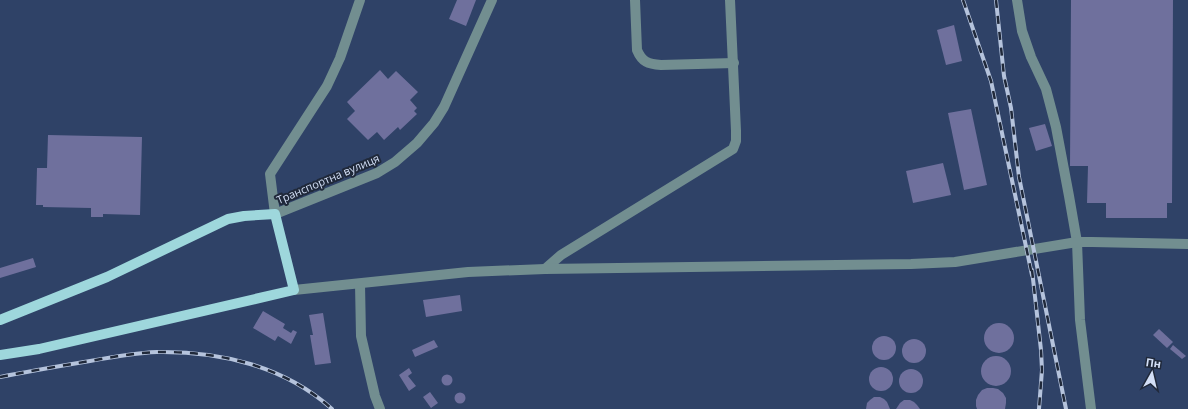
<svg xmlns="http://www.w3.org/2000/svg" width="1188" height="409" viewBox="0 0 1188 409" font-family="'Open Sans',sans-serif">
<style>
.building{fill:#6f709d}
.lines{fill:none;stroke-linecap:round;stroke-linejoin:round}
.minor{stroke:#728e90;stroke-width:10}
.major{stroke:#9ed7dc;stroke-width:10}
.rail-casing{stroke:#b5c3dc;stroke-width:4}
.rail{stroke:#20293a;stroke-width:2.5;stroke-dasharray:8;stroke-linecap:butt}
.labels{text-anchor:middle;stroke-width:4;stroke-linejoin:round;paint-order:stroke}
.street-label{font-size:11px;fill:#d3dff6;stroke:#20293a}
</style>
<rect width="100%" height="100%" fill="#2f4267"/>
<g class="building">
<path d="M 457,0 L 476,0 L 466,26 L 449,19 Z"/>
<path d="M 1071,0 L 1173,0 L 1172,203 L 1167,203 L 1167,218 L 1106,218 L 1106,203 L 1087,203 L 1088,166 L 1070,166 Z"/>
<path d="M 954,25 L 962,61 L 946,65 L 937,30 Z"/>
<path d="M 380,70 L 388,79 L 396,71 L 418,92 L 410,100 L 417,108 L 414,111 L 417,114 L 400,130 L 398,127 L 384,140 L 377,132 L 368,140 L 347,119 L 355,111 L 347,102 Z"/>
<path d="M 971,109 L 987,185 L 964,190 L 948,113 Z"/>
<path d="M 1045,124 L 1052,146 L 1036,151 L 1029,128 Z"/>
<path d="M 48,135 L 142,137 L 140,215 L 103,214 L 103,217 L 91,217 L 91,208 L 43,207 L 43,205 L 36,205 L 37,168 L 47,168 Z"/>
<path d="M 943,163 L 951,195 L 913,203 L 906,171 Z"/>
<path d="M 33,258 L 36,267 L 0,278 L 0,268 Z"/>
<path d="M 460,295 L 462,311 L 426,317 L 423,300 Z"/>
<path d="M 263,311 L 285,324 L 283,328 L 291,333 L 293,330 L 297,332 L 291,344 L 278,336 L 275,341 L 253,328 Z"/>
<path d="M 323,313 L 331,363 L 315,365 L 310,335 L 313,335 L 309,315 Z"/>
<circle cx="999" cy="338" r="15"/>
<path d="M 1159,329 L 1173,342 L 1167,348 L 1153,335 Z"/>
<circle cx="884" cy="348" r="12"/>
<circle cx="914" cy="351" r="12"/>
<path d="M 434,340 L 438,347 L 415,357 L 412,350 Z"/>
<path d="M 1173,345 L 1186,356 L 1182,359 L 1170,349 Z"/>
<circle cx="996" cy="371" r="15"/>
<circle cx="881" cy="379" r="12"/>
<path d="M 409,368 L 412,373 L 408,376 L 416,386 L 409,391 L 399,375 Z"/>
<circle cx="911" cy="381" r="12"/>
<circle cx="447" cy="380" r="5.5"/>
<path d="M 987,388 L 993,388 L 998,389 L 1003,393 L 1006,398 L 1006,403 L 1005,409 L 977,409 L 976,406 L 976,400 L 978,395 L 982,390 Z"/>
<path d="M 430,392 L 438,403 L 431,408 L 423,397 Z"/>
<circle cx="460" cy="398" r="5.5"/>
<path d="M 874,397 L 880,397 L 884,399 L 887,402 L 890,409 L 866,409 L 867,403 L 870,400 Z"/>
<path d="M 904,400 L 910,400 L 914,402 L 917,405 L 920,409 L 896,409 L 900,403 Z"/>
</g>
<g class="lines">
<g class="minor">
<path d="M 360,0 L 340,58 L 327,86 L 270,174 L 275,214 L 377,173 L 395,162 L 417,143 L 434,123 L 444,107 L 492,0"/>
<path d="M 635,0 L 637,50 C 642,62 648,64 661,65 L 734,63"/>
<path d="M 1017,0 L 1022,31 L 1031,57 L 1046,89 L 1056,127 L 1069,196 L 1077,242 L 1080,320 L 1091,409"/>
<path d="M 545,269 L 561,255 L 733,149 L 736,141 L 736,131 L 730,0"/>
<path d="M 360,284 L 361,336 L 375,396 L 380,409"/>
<path d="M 294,290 L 468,272 L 545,269 L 911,264 L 955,262 L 1077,242 L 1092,242 L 1188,244"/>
</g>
<path class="major" d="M 0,320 L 107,277 L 228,219 L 244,216 L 275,214 L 294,290 L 39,349 L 0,355"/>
<g class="rail-casing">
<g id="rail">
<path d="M 963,0 L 991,81 L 1032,275"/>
<path d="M 996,0 L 1004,76 L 1011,108 L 1019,177 L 1066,409"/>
<path d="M 1032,270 L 1041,350 L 1042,370 L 1039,409"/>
<path d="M 0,377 C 30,371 60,366 90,361 C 112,357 135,353 157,352 C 220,351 284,366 332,409"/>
</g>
</g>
<use href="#rail" class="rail"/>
</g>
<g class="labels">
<g class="street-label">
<text transform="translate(328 179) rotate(-23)" y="4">Транспортна вулиця</text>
</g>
</g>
<g transform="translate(1152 373) rotate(8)" stroke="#20293a" stroke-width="3" paint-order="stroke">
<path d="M0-3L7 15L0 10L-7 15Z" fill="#d3dff6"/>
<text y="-6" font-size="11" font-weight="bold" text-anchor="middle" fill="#d3dff6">Пн</text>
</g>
</svg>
